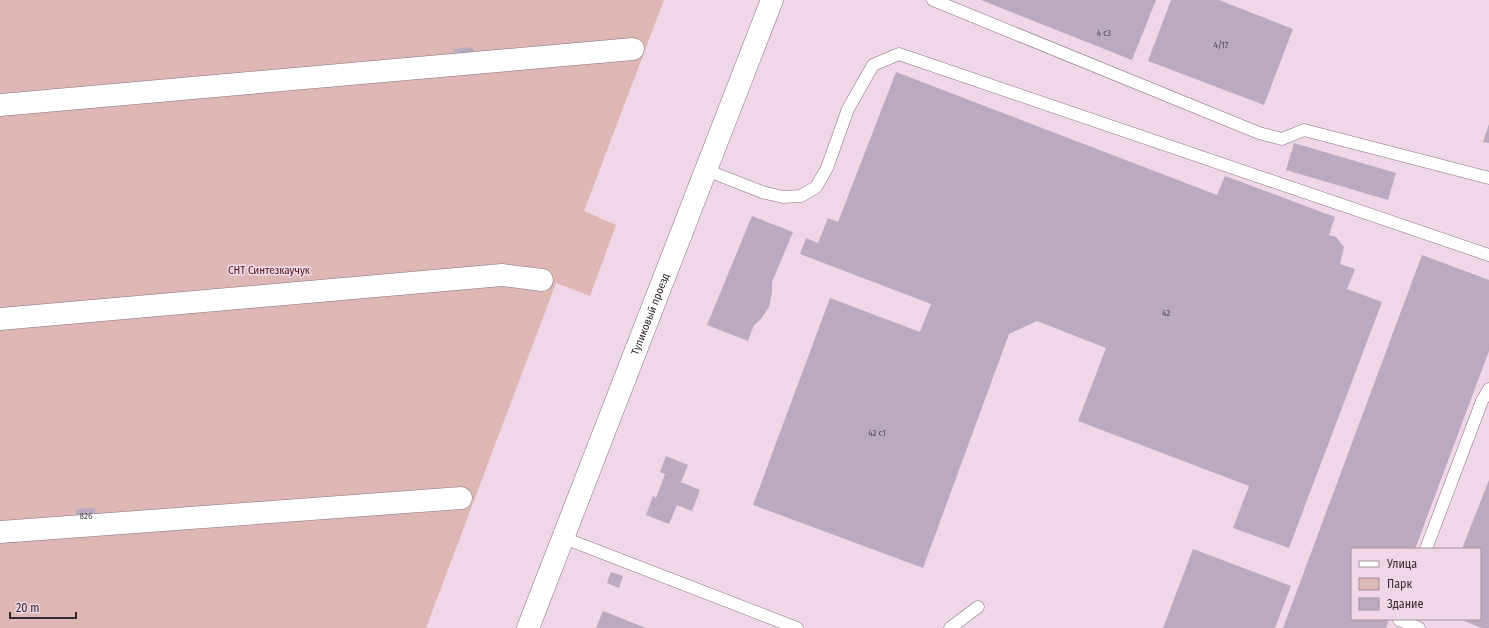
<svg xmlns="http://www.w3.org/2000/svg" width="1489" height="628" viewBox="0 0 1489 628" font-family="'Fira Sans Condensed',sans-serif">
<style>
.green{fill:#deb6b3}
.building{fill:#b9aabf}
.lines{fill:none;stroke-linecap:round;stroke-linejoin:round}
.service-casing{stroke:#85707e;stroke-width:13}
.minor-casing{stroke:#85707e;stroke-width:23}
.service{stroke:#fff;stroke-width:12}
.minor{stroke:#fff;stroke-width:22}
.labels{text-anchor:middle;stroke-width:3.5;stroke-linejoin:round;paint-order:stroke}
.number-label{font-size:9px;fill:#544a54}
.park-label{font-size:11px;fill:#521718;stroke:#f0d7e7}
.street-label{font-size:11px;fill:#332a30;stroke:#f0d7e7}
</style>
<rect width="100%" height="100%" fill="#f0d7e7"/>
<path class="green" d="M 0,0 L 664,0 L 584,211 L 616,225 L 590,296 L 556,283 L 426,628 L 0,628 Z"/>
<g class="building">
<path d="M 981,0 L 1156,0 L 1132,60 Z"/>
<path d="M 1171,0 L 1219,0 L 1293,29 L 1264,105 L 1148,61 Z"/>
<path d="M 473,47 L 474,59 L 455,61 L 454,49 Z"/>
<path d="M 896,72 L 1217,195 L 1225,176 L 1335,217 L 1329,235 L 1336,237 L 1344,247 L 1340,264 L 1355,269 L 1347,289 L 1382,302 L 1289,548 L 1233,528 L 1249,486 L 1078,421 L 1106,348 L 1037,321 L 1009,334 L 923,568 L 753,505 L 830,298 L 920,332 L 931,304 L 800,254 L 806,238 L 818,243 L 828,218 L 838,222 Z"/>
<path d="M 1489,124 L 1489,143 L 1483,142 Z"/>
<path d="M 1294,143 L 1396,173 L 1388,200 L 1286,170 Z"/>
<path d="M 752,216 L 793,232 L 772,282 L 772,292 L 769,307 L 761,319 L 754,325 L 748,341 L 707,325 Z"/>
<path d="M 1422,255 L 1489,280 L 1489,351 L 1415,549 L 1352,549 L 1352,619 L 1389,619 L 1386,628 L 1283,628 Z"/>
<path d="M 666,456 L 688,465 L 681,482 L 700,490 L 692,511 L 677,505 L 669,524 L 646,515 L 653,496 L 656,498 L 665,474 L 660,472 Z"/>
<path d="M 1489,480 L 1489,628 L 1482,628 L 1459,619 L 1480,619 L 1480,549 L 1462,549 Z"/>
<path d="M 95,508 L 96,523 L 77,524 L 76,509 Z"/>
<path d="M 1193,549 L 1291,586 L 1275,628 L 1163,628 Z"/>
<path d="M 611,572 L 623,576 L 619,588 L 607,583 Z"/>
<path d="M 603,611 L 646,628 L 596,628 Z"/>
</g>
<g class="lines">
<g class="service-casing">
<g id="service">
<path d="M 933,0 L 1259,133 L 1282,139 L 1304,130 L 1489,178"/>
<path d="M 706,170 L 762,192 L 783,197 L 801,196 L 816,187 L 827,168 L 848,109 L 873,65 L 899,54 L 1489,255"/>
<path d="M 564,538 L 797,628"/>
<path d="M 1426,549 L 1482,401 L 1489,389"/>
<path d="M 1400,619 L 1399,620 L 1419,628"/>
<path d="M 950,628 L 978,607"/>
</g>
</g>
<g class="minor-casing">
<g id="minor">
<path d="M 0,105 L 633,49"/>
<path d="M 0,319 L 502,275 L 542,280"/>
<path d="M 0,532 L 461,498"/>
<path id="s1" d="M 528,628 L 772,0"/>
</g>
</g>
<use href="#service" class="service"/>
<use href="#minor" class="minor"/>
</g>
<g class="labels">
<g class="number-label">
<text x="1104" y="36">4 с3</text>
<text x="1221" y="48">4/17</text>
<text x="1166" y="316">42</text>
<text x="877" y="436">42 c1</text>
<text x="86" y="519">826</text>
</g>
<g class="park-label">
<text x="269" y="274">СНТ Синтезкаучук</text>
</g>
<g class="street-label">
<text dy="4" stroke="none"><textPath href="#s1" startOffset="337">Тупиковый проезд</textPath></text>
</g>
</g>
<rect x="1351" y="548" width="130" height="72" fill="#f0d7e7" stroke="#a4929e"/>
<rect x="1359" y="561" width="20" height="6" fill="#ffffff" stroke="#a4929e"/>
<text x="1387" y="568" font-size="12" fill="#332a30">Улица</text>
<rect x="1359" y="578" width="20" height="12" fill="#deb6b3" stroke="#a4929e"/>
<text x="1387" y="588" font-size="12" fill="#332a30">Парк</text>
<rect x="1359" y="598" width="20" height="12" fill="#b9aabf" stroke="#a4929e"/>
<text x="1387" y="608" font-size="12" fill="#332a30">Здание</text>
<path d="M10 612v6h66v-6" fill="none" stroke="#332a30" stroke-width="2"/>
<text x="16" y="612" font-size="12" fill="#332a30" stroke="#f0d7e7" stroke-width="3" paint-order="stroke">20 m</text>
</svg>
